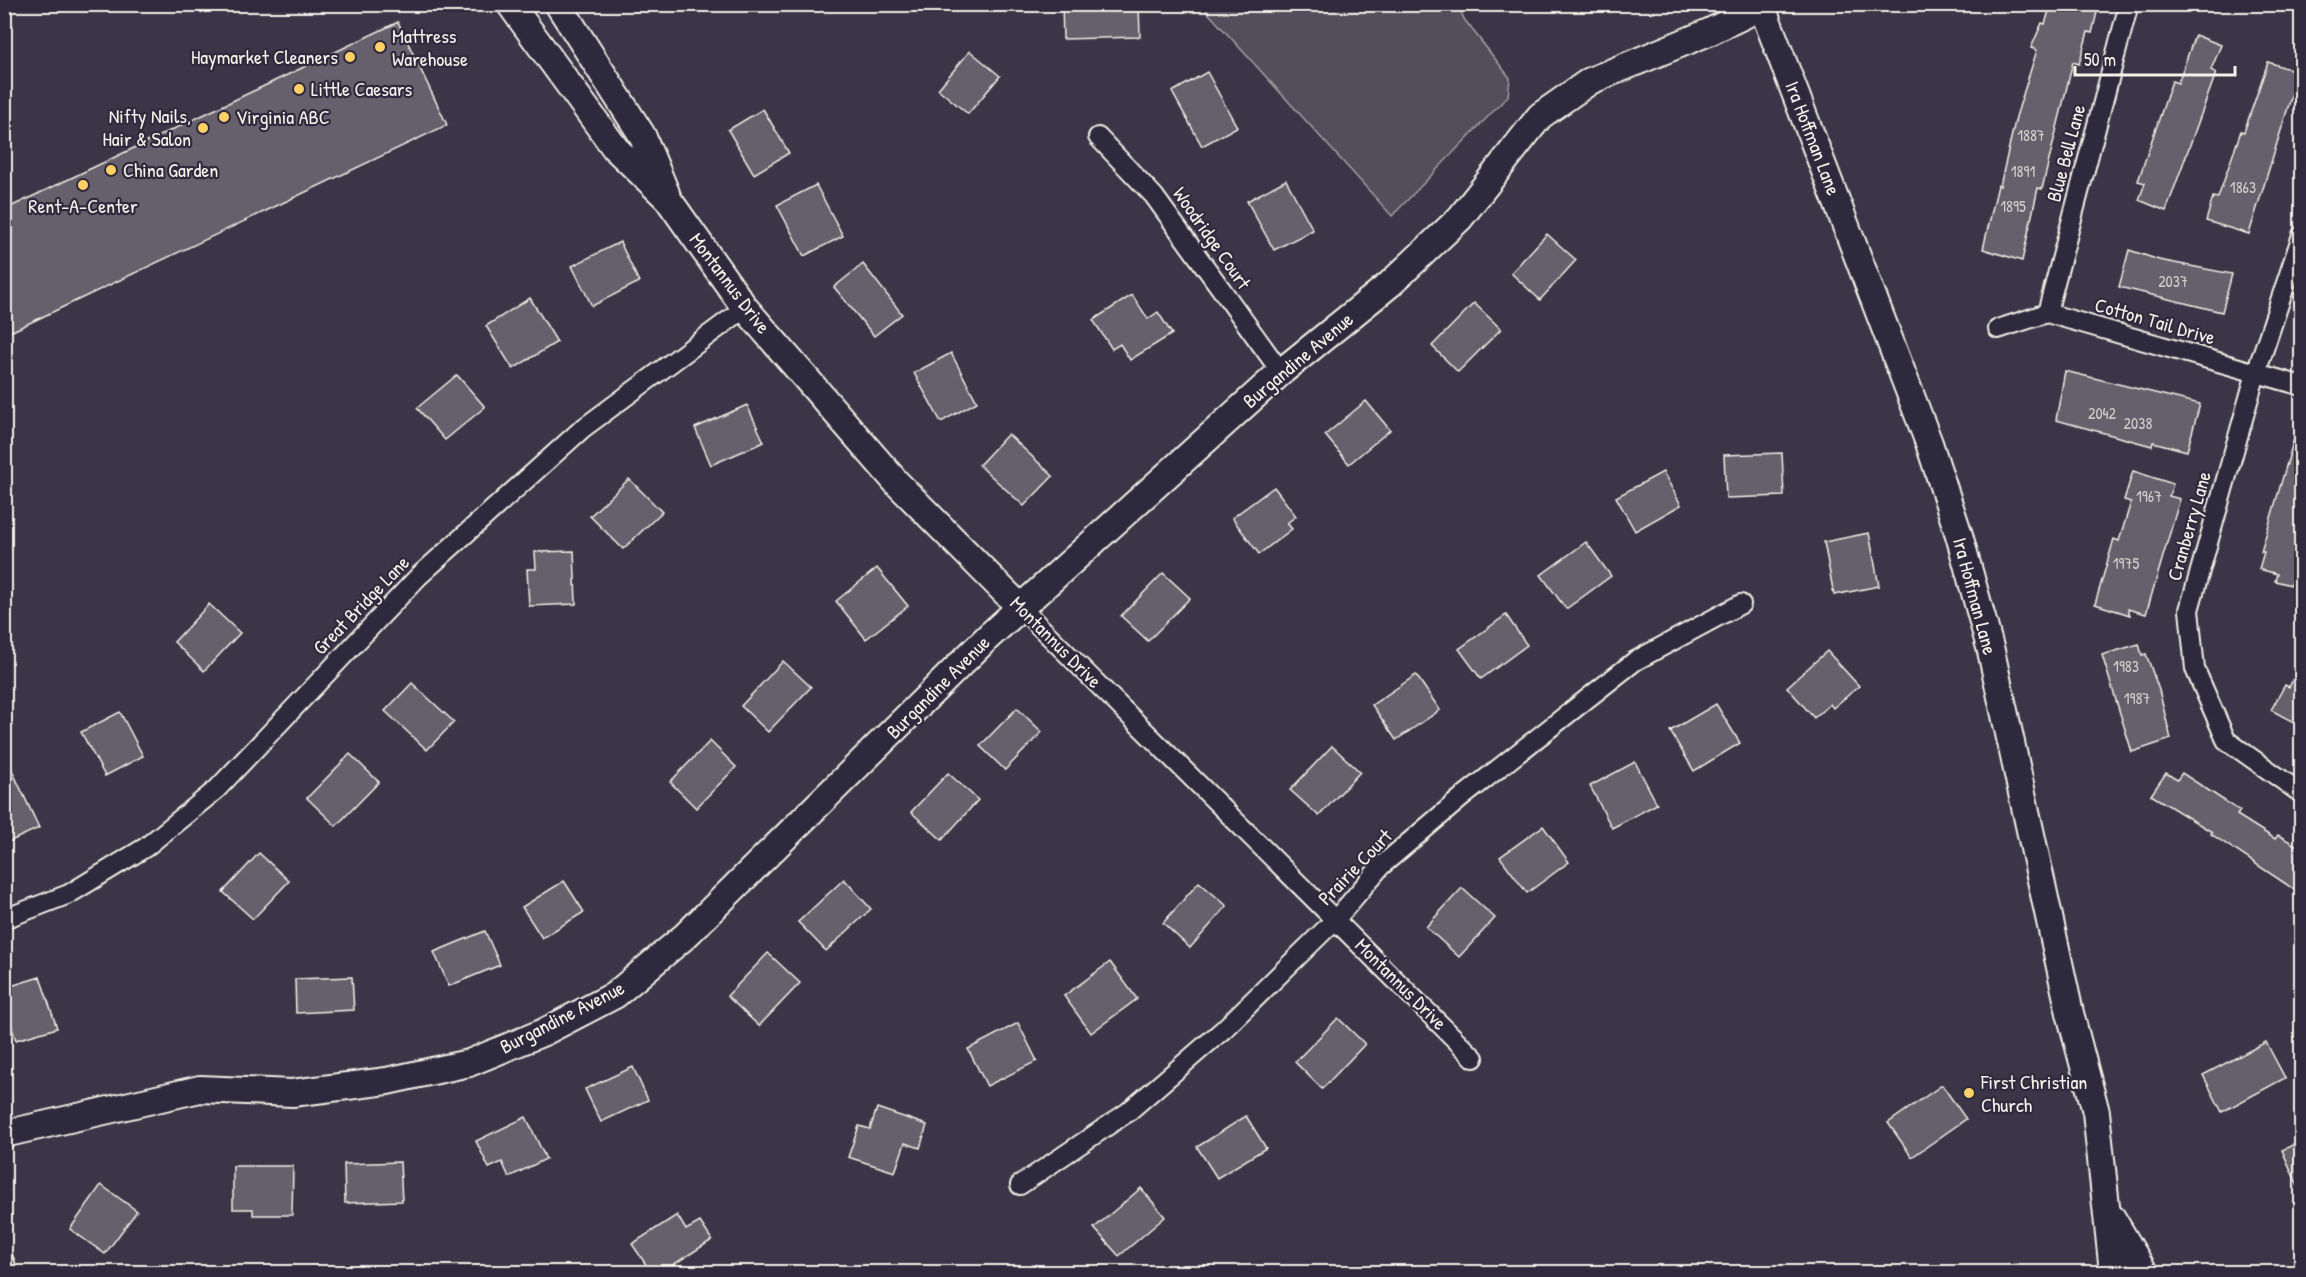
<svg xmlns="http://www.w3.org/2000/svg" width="2306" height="1277" viewBox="0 0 2306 1277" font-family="'Patrick Hand',sans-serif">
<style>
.green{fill:#534e5c;stroke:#a4a0a2;stroke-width:1.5}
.building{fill:#65616c;stroke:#f4f1e8;stroke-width:1.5}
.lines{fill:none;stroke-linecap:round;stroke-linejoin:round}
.street-casing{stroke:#f4f1e8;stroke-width:22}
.secondary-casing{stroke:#f4f1e8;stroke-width:30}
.street{stroke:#2f2a3d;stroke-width:18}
.secondary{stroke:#2f2a3d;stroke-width:26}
.poi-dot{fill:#ffd166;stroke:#2f2a3d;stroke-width:2}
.labels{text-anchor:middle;stroke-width:4.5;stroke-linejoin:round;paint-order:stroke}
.number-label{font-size:16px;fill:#d0cdc9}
.poi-label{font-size:20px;fill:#f4f1e8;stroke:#2f2a3d;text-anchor:start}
.street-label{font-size:20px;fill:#f4f1e8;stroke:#2f2a3d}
</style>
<rect width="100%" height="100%" fill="#3b3647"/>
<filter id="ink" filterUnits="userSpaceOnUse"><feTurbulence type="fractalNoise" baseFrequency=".0167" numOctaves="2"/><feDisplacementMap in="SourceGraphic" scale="12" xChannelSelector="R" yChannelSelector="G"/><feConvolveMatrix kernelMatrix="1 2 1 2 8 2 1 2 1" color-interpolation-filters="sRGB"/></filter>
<g filter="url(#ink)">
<path class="green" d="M 1201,5 L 1458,5 L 1464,19 L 1510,78 L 1508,96 L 1392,216 Z"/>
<g class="building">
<path d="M 1062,4 L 1139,4 L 1140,37 L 1063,39 Z"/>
<path d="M 2051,4 L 2099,4 L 2092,33 L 2088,32 L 2079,64 L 2073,62 L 2042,189 L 2038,188 L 2022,261 L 1983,249 L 1998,185 L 2000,186 L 2016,117 L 2037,50 L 2031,48 L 2042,23 L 2045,24 Z"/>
<path d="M 398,22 L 447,125 L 4,335 L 4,210 Z"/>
<path d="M 2195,35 L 2221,45 L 2211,70 L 2216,73 L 2166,211 L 2139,200 L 2145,183 L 2138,181 L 2172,81 L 2178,83 Z"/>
<path d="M 970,51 L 1000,76 L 968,114 L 938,89 Z"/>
<path d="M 2268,62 L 2301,73 L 2301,77 L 2298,89 L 2294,88 L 2249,234 L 2206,221 L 2213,197 L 2218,198 L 2241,131 L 2244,132 Z"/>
<path d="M 1207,72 L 1237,127 L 1202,146 L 1172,92 Z"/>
<path d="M 763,109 L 789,153 L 754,174 L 728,130 Z"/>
<path d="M 1286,180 L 1313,230 L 1274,250 L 1247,201 Z"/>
<path d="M 816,185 L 843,236 L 804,256 L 777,205 Z"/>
<path d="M 1547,234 L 1576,260 L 1540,300 L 1511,273 Z"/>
<path d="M 620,242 L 639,282 L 592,306 L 572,266 Z"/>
<path d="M 2129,250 L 2159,260 L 2232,274 L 2222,312 L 2119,287 Z"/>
<path d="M 863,264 L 902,314 L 874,336 L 834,287 Z"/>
<path d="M 1132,295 L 1148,319 L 1158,312 L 1172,334 L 1130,360 L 1120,344 L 1112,349 L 1093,320 Z"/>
<path d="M 530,298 L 557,342 L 513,369 L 486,326 Z"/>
<path d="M 1474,303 L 1501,329 L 1458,372 L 1432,346 Z"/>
<path d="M 951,353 L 977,402 L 941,422 L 914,373 Z"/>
<path d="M 2065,371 L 2200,404 L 2187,451 L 2153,442 L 2152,446 L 2056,420 Z"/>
<path d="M 457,375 L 485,407 L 445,440 L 417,408 Z"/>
<path d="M 1366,401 L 1390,430 L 1349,464 L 1325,435 Z"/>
<path d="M 747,405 L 764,442 L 711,465 L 695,428 Z"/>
<path d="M 2296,432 L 2301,432 L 2301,558 L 2291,585 L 2275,581 L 2277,574 L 2259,569 L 2264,552 L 2261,552 Z"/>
<path d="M 1008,434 L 1053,476 L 1024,506 L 979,465 Z"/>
<path d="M 1782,453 L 1784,496 L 1726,498 L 1724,455 Z"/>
<path d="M 2133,471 L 2173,484 L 2169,496 L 2180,499 L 2146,614 L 2128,609 L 2130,615 L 2095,604 L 2114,539 L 2119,541 L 2131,502 L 2124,500 Z"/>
<path d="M 1663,472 L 1681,505 L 1635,531 L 1616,497 Z"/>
<path d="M 629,479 L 662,512 L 623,549 L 590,516 Z"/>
<path d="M 1274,487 L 1296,516 L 1287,523 L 1292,529 L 1259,554 L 1232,518 Z"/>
<path d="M 1869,533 L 1879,586 L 1834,595 L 1824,542 Z"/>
<path d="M 1586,542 L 1611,576 L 1566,609 L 1541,575 Z"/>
<path d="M 574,551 L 576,604 L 529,606 L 527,569 L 536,569 L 535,552 Z"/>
<path d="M 877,568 L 908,606 L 866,639 L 836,601 Z"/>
<path d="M 1163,573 L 1190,598 L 1148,641 L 1121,616 Z"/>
<path d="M 209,604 L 240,633 L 204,671 L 174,642 Z"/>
<path d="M 1506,615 L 1527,645 L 1481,679 L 1459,649 Z"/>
<path d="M 2139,644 L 2142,655 L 2146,654 L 2159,690 L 2171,739 L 2132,752 L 2102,655 Z"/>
<path d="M 1827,651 L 1859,686 L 1833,708 L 1830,704 L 1814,718 L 1787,687 Z"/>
<path d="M 783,661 L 811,687 L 768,732 L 741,706 Z"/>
<path d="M 2301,665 L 2301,726 L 2271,710 L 2285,685 L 2289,687 Z"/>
<path d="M 1416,675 L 1440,710 L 1396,740 L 1372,705 Z"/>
<path d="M 412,683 L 454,722 L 427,750 L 385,711 Z"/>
<path d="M 1716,704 L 1740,743 L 1694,771 L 1670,731 Z"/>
<path d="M 1017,708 L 1042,732 L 1005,770 L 980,746 Z"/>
<path d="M 120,712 L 143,756 L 105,776 L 81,732 Z"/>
<path d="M 710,741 L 736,767 L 696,808 L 670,782 Z"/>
<path d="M 1332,746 L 1360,772 L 1319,816 L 1290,790 Z"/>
<path d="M 4,753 L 39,828 L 4,844 Z"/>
<path d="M 350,754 L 379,782 L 336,826 L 307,798 Z"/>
<path d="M 1635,762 L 1657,804 L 1612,828 L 1590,786 Z"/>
<path d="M 948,773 L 978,800 L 942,840 L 911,812 Z"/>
<path d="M 2166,773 L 2177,780 L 2182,773 L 2240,811 L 2237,815 L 2275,839 L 2278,835 L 2301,848 L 2301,894 L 2211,834 L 2212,832 L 2151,795 Z"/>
<path d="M 1543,826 L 1569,862 L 1527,893 L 1500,857 Z"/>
<path d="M 259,853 L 289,881 L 253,919 L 223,892 Z"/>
<path d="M 844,879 L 871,909 L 826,951 L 798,922 Z"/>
<path d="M 564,881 L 584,912 L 542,938 L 522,907 Z"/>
<path d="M 1199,882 L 1227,906 L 1190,948 L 1163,923 Z"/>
<path d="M 1462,888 L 1495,918 L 1459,957 L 1426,927 Z"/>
<path d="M 485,931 L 500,965 L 449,986 L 434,952 Z"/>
<path d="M 768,953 L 800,983 L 759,1026 L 727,996 Z"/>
<path d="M 1110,962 L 1137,999 L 1091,1033 L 1064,996 Z"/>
<path d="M 40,977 L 57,1028 L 16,1040 L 4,1005 L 4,988 Z"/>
<path d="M 352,977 L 354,1010 L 296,1013 L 295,979 Z"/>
<path d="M 1338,1018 L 1365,1044 L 1322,1089 L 1295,1062 Z"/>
<path d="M 1018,1023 L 1037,1061 L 987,1086 L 968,1049 Z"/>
<path d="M 2266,1042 L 2285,1078 L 2222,1112 L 2203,1075 Z"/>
<path d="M 633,1067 L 648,1100 L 601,1122 L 585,1089 Z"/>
<path d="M 1942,1085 L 1966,1119 L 1912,1157 L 1888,1123 Z"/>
<path d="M 877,1108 L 927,1125 L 920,1148 L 905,1143 L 895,1172 L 848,1157 L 859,1126 L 870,1129 Z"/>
<path d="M 1246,1116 L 1266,1148 L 1217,1178 L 1197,1147 Z"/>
<path d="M 526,1117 L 546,1159 L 509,1177 L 502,1162 L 489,1168 L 476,1141 Z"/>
<path d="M 2301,1141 L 2301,1193 L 2282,1150 Z"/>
<path d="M 400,1162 L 402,1201 L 345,1203 L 344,1164 Z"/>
<path d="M 233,1166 L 293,1166 L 292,1215 L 253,1215 L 253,1209 L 233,1209 Z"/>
<path d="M 101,1185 L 137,1211 L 105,1254 L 70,1229 Z"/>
<path d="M 1141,1188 L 1165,1217 L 1119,1256 L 1094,1228 Z"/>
<path d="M 677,1215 L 686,1230 L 700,1222 L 712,1240 L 662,1272 L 651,1272 L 632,1244 Z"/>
</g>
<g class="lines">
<g class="street-casing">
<g id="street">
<path d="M 1098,137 L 1154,196 L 1281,372"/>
<path d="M 2302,235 L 2256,373 L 2189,610 L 2195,669 L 2226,740 L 2302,794"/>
<path d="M 2047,313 L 2129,4"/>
<path d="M 1998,329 L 2047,313 L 2302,386"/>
<path d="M 1021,608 L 1474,1058"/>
<path d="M 4,919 L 69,894 L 146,847 L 217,789 L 419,576 L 582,429 L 745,308"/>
<path d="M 1020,1185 L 1128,1112 L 1224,1029 L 1337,918 L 1381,866 L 1461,798 L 1635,661 L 1741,604"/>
<path d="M 4,1261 L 8,1272"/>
</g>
</g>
<g class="secondary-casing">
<g id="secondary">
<path d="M 510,4 L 615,148 L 668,199 L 745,308 L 897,483 L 1021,608"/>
<path d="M 558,4 L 642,135 L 666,193"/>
<path d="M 1761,4 L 1929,443 L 1959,535 L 1991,651 L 2070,1013 L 2096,1112 L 2113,1272"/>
<path d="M 4,1134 L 200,1089 L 292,1093 L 387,1081 L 469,1063 L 544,1032 L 615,995 L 685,936 L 989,636 L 1281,372 L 1390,284 L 1460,218 L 1540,116 L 1590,81 L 1709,32 L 1767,4"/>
<path d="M 2112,1218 L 2144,1272"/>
</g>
</g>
<use href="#street" class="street"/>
<use href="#secondary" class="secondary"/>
</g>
</g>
<g class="poi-dot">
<circle cx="380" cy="47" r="6"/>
<circle cx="350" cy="57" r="6"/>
<circle cx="299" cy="89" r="6"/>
<circle cx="224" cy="117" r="6"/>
<circle cx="203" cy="128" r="6"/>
<circle cx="111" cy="170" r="6"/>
<circle cx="83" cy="185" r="6"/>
<circle cx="1969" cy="1093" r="6"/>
</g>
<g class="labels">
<g class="number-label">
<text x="2031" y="141">1887</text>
<text x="2023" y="177">1891</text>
<text x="2243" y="193">1863</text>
<text x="2013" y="212">1895</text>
<text x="2173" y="287">2037</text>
<text x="2102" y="419">2042</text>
<text x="2138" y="429">2038</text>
<text x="2149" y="502">1967</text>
<text x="2126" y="569">1975</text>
<text x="2126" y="672">1983</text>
<text x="2137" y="704">1987</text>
</g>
<g class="poi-label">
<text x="392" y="43">Mattress<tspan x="392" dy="23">Warehouse</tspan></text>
<text x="338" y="64" text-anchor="end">Haymarket Cleaners</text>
<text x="311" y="96">Little Caesars</text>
<text x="191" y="123" text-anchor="end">Nifty Nails,<tspan x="191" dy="23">Hair &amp; Salon</tspan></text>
<text x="236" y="124">Virginia ABC</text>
<text x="123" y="177">China Garden</text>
<text x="83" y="213" text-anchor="middle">Rent-A-Center</text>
<text x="1981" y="1089">First Christian<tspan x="1981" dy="23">Church</tspan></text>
</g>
<g class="street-label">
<text transform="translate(1813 138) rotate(69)" y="7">Ira Hoffman Lane</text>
<text transform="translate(2066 153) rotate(-75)" y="7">Blue Bell Lane</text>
<text transform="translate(1212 238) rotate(55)" y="7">Woodridge Court</text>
<text transform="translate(730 283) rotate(53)" y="7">Montannus Drive</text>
<text transform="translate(2155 321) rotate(16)" y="7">Cotton Tail Drive</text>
<text transform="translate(1298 360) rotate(-40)" y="7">Burgandine Avenue</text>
<text transform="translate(2189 526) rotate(-74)" y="7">Cranberry Lane</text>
<text transform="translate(1975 596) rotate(75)" y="7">Ira Hoffman Lane</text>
<text transform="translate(361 605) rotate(-46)" y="7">Great Bridge Lane</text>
<text transform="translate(1056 642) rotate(45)" y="7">Montannus Drive</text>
<text transform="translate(938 687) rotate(-45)" y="7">Burgandine Avenue</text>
<text transform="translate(1355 867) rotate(-46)" y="7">Prairie Court</text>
<text transform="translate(1401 984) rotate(45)" y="7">Montannus Drive</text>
<text transform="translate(562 1017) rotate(-27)" y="7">Burgandine Avenue</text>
</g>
</g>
<rect width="2306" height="1277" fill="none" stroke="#2f2a3d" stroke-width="24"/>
<rect x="12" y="12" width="2282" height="1253" fill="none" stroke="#f4f1e8" stroke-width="2" filter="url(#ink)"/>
<path d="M2075 66v9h160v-9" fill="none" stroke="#f4f1e8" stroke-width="3"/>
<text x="2084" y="66" font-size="18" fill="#f4f1e8" stroke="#2f2a3d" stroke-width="4.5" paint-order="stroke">50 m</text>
</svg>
